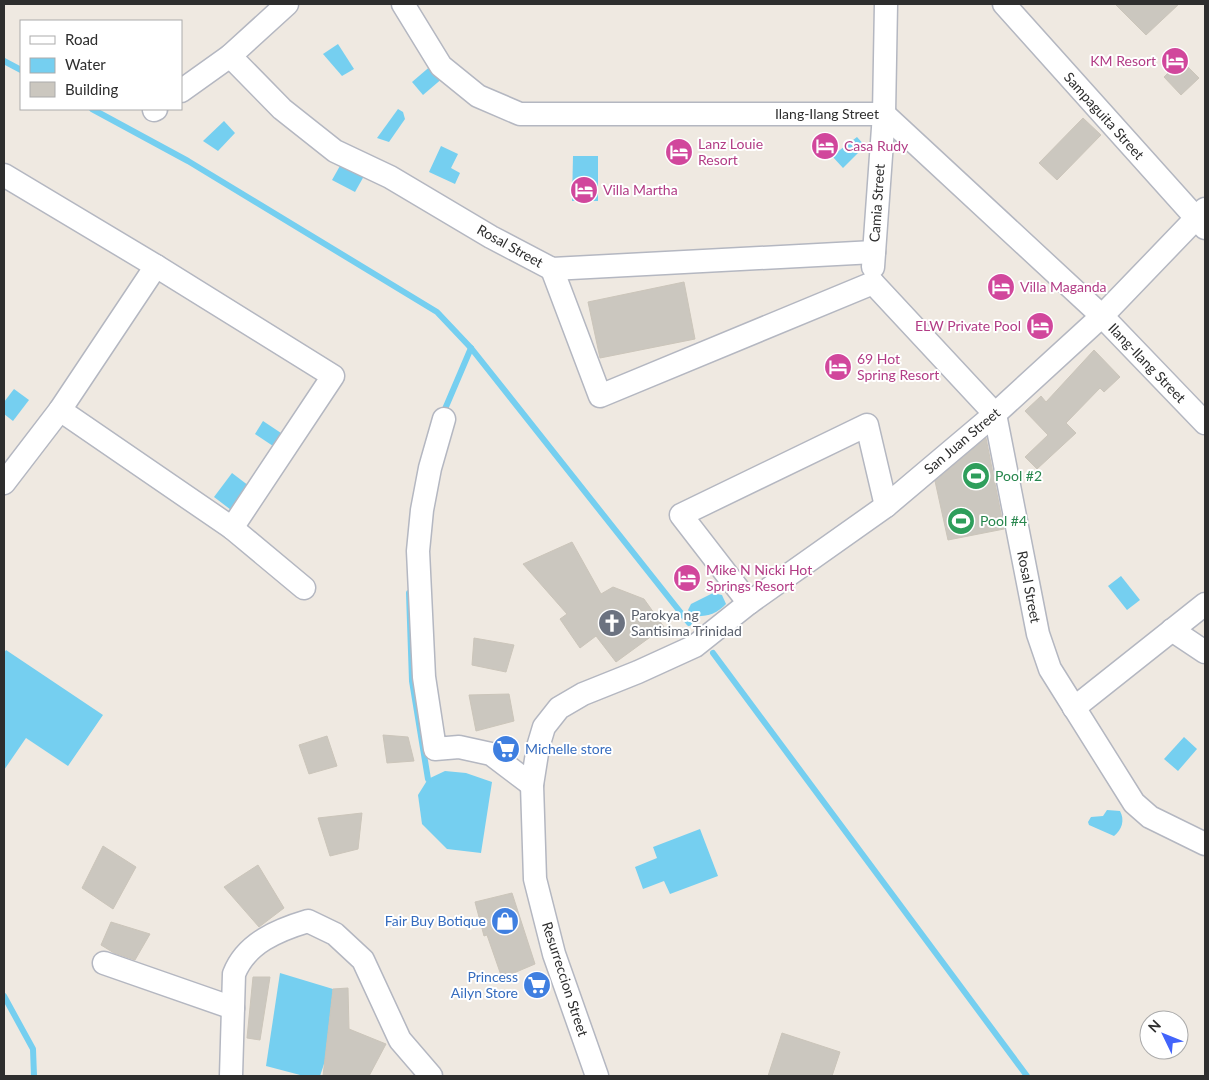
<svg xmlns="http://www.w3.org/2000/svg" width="1209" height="1080" viewBox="0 0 1209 1080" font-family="Lato,sans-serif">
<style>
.water{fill:#75cff0}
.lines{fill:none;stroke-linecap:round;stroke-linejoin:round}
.stream{stroke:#75cff0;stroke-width:6}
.building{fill:#cbc7bf;stroke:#cbc5ba}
.minor-casing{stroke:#b4b7c1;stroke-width:25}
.minor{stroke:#fff;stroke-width:22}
.labels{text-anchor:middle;stroke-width:4;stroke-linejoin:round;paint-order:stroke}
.hotel-label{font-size:14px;fill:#b23c85;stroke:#fff;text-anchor:start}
.street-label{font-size:14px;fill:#2e2e2e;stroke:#fff}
.leisure-label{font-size:14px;fill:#27864d;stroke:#fff;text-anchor:start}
.worship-label{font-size:14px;fill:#5b616d;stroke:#fff;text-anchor:start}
.shop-label{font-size:14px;fill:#366cbe;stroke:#fff;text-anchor:end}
</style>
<rect width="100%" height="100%" fill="#efe9e1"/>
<g class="water">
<path d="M 338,44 L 354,69 L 342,76 L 323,54 Z"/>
<path d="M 433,64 L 444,77 L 423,95 L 412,82 Z"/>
<path d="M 398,109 L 403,112 L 405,119 L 389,142 L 377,138 Z"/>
<path d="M 224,121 L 235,133 L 218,151 L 203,141 Z"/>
<path d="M 857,137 L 865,146 L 843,168 L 832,156 Z"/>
<path d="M 441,146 L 458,154 L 451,168 L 460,173 L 455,184 L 429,172 Z"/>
<path d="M 573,156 L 598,156 L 598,201 L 572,201 Z"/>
<path d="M 341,164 L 364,176 L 355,192 L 332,180 Z"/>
<path d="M 14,389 L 29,400 L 13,421 L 4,414 L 4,402 Z"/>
<path d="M 263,421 L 290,439 L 282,452 L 255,434 Z"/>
<path d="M 232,473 L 253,489 L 235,513 L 214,497 Z"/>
<path d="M 1121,576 L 1140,600 L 1127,610 L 1108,586 Z"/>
<path d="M 713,593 L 722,595 L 726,604 C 717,614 706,617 693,616 L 688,610 L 691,604 Z"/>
<path d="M 6,650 L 103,715 L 68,766 L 26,738 L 4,770 L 4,653 Z"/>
<path d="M 1184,737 L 1197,749 L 1178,771 L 1164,759 Z"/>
<path d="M 445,771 L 466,773 L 492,782 L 481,853 L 447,849 L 422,824 L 418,795 L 428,779 Z"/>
<path d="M 1107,810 L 1120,811 C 1125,820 1122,830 1114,836 L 1089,825 L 1088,822 L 1091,817 L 1103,816 Z"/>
<path d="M 700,829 L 718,876 L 670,894 L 664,881 L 643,889 L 635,867 L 657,858 L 653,847 Z"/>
<path d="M 280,973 L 333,989 L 325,1061 L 320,1076 L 304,1076 L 266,1066 Z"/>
</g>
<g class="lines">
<g class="stream">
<path d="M 4,61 L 21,70"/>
<path d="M 92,109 L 188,161 L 437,312 L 471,348 L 689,623"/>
<path d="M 442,416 L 471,348"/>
<path d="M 409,593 L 412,681 L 428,779"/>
<path d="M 713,653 L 1027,1076"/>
<path d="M 4,996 L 33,1049 L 34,1076"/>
</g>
</g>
<g class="building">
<path d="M 1115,4 L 1179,4 L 1146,35 Z"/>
<path d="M 1181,60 L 1199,78 L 1181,95 L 1164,77 Z"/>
<path d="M 1083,118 L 1101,135 L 1057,180 L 1039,163 Z"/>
<path d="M 684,282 L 695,339 L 600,358 L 588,302 Z"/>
<path d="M 1094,350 L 1120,377 L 1104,392 L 1100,388 L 1066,423 L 1076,433 L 1037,469 L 1025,457 L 1048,435 L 1025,411 L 1041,396 L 1046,402 Z"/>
<path d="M 986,438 L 1004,529 L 948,540 L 935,481 Z"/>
<path d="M 572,542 L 601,594 L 613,587 L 644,599 L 664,627 L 616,662 L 596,636 L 580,648 L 560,619 L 567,614 L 523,564 Z"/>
<path d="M 474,638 L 514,645 L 506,672 L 472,665 Z"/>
<path d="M 509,694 L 514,721 L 476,731 L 469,695 Z"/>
<path d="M 383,735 L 408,737 L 414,761 L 387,763 Z"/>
<path d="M 327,736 L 337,766 L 309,774 L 299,745 Z"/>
<path d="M 362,813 L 358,849 L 330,856 L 318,818 Z"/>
<path d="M 103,846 L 136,867 L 113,909 L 82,888 Z"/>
<path d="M 258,865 L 284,908 L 259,927 L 224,887 Z"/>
<path d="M 512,893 L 535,964 L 502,978 L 487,935 L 484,936 L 475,902 Z"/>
<path d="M 111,922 L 150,934 L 135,960 L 114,953 L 101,945 Z"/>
<path d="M 253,977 L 270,977 L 260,1040 L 247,1038 Z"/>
<path d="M 348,988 L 349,1029 L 386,1044 L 369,1076 L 323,1076 L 333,989 Z"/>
<path d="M 782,1033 L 840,1052 L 832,1076 L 768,1076 Z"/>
</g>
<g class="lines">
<g class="minor-casing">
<g id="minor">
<path d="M 403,4 L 441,66 L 478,96 L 520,114 L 884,114 L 1102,316 L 1205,423"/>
<path d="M 1004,4 L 1205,228"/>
<path d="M 230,56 L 282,109 L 335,151 L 390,177 L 491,237 L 552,269 L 874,252"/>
<path d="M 181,91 L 230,56 L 287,4"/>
<path d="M 154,110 L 156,109"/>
<path d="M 4,175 L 156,266 L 333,376 L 232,528"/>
<path d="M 873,267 L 884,114 L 886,4"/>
<path d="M 552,269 L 600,396 L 873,283"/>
<path d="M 873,283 L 995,414 L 1038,634 L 1050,669 L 1134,803 L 1150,817 L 1205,844"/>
<path d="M 60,410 L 232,528 L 304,588"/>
<path d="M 444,419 L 430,468 L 422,510 L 418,551 L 424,677 L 435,749 L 459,747 L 491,754 L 532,785"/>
<path d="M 4,483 L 60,410 L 156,266"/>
<path d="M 749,603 L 681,515 L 867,425 L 886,506"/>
<path d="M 1172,630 L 1205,652"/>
<path d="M 1074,708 L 1205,604"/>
<path d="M 104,963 L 233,1008"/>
<path d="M 231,1076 L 234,974 C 246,943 278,930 308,921 L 335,934 L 363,960 L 400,1040 L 431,1076"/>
<path d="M 597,1076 L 554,954 L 535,879 L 532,785 L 538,747 L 544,727 L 559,708 L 583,694 L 638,672 L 695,646 L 749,603 L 886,506 L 995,414 L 1102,316 L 1205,209"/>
</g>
</g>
<use href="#minor" class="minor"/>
</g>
<defs>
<g id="hotel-disc" transform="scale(1.4375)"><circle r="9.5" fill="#d1479c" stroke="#fff"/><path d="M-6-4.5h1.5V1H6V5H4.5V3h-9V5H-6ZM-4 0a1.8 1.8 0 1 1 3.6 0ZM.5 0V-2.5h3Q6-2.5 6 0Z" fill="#fff"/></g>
<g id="stadium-disc" transform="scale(1.4375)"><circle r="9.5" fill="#2e9e5b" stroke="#fff"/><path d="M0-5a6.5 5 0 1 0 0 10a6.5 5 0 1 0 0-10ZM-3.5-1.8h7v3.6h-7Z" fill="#fff"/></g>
<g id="church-disc" transform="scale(1.4375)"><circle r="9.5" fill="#6b7280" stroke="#fff"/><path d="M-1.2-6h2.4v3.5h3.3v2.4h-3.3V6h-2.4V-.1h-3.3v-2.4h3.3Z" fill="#fff"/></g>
<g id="supermarket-disc" transform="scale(1.4375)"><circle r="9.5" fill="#3f7fe0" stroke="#fff"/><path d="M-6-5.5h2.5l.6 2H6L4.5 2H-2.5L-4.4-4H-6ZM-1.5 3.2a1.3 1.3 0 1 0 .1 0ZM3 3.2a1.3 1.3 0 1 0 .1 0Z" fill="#fff"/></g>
<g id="shop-disc" transform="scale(1.4375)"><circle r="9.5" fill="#3f7fe0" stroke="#fff"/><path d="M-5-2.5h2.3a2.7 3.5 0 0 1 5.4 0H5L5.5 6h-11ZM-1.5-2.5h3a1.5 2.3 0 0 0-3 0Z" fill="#fff"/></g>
</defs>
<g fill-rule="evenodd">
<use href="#hotel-disc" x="1175" y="61"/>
<use href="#hotel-disc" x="825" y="146"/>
<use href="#hotel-disc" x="679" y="152"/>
<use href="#hotel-disc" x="584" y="190"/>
<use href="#hotel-disc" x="1001" y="287"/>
<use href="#hotel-disc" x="1040" y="326"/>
<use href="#hotel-disc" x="838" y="367"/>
<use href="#stadium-disc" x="976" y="476"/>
<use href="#stadium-disc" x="961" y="521"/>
<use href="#hotel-disc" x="687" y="578"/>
<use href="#church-disc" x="612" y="623"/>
<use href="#supermarket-disc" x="506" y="749"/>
<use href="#shop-disc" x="505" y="921"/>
<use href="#supermarket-disc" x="537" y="985"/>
</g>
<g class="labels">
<g class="hotel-label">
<text x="1156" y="66" text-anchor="end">KM Resort</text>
<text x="698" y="149">Lanz Louie<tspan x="698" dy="16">Resort</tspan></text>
<text x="844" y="151">Casa Rudy</text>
<text x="603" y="195">Villa Martha</text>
<text x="1020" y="292">Villa Maganda</text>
<text x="1021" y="331" text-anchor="end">ELW Private Pool</text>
<text x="857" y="364">69 Hot<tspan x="857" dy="16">Spring Resort</tspan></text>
<text x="706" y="575">Mike N Nicki Hot<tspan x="706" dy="16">Springs Resort</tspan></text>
</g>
<g class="street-label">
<text x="827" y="119">Ilang-Ilang Street</text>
<text transform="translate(1104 116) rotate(48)" y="5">Sampaguita Street</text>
<text transform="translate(877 203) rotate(-86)" y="5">Camia Street</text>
<text transform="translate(510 246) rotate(29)" y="5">Rosal Street</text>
<text transform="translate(1147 363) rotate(46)" y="5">Ilang-Ilang Street</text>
<text transform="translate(962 441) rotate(-40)" y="5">San Juan Street</text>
<text transform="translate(1029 587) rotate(79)" y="5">Rosal Street</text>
<text transform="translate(565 979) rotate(72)" y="5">Resurreccion Street</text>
</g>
<g class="leisure-label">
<text x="995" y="481">Pool #2</text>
<text x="980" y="526">Pool #4</text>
</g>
<g class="worship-label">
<text x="631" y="620">Parokya ng<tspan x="631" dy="16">Santisima Trinidad</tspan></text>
</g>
<g class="shop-label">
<text x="525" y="754" text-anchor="start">Michelle store</text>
<text x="486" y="926">Fair Buy Botique</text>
<text x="518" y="982">Princess<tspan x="518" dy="16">Ailyn Store</tspan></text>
</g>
</g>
<rect width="1209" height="1080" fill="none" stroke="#2e2e2e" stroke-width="10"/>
<rect x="20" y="20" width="162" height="90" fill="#ffffff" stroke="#ababab"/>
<rect x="30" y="36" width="25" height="8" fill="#ffffff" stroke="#ababab"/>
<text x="65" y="45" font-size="15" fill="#2e2e2e">Road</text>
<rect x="30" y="58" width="25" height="15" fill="#75cff0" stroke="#ababab"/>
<text x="65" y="70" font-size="15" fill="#2e2e2e">Water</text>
<rect x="30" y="82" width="25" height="15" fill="#cbc7bf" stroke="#ababab"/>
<text x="65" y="95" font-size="15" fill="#2e2e2e">Building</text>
<g transform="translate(1164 1035) rotate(313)"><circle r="24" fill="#ffffff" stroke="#ababab"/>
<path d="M0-4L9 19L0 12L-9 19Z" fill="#4264fb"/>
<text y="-8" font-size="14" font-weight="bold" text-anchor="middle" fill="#2e2e2e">N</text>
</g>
</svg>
